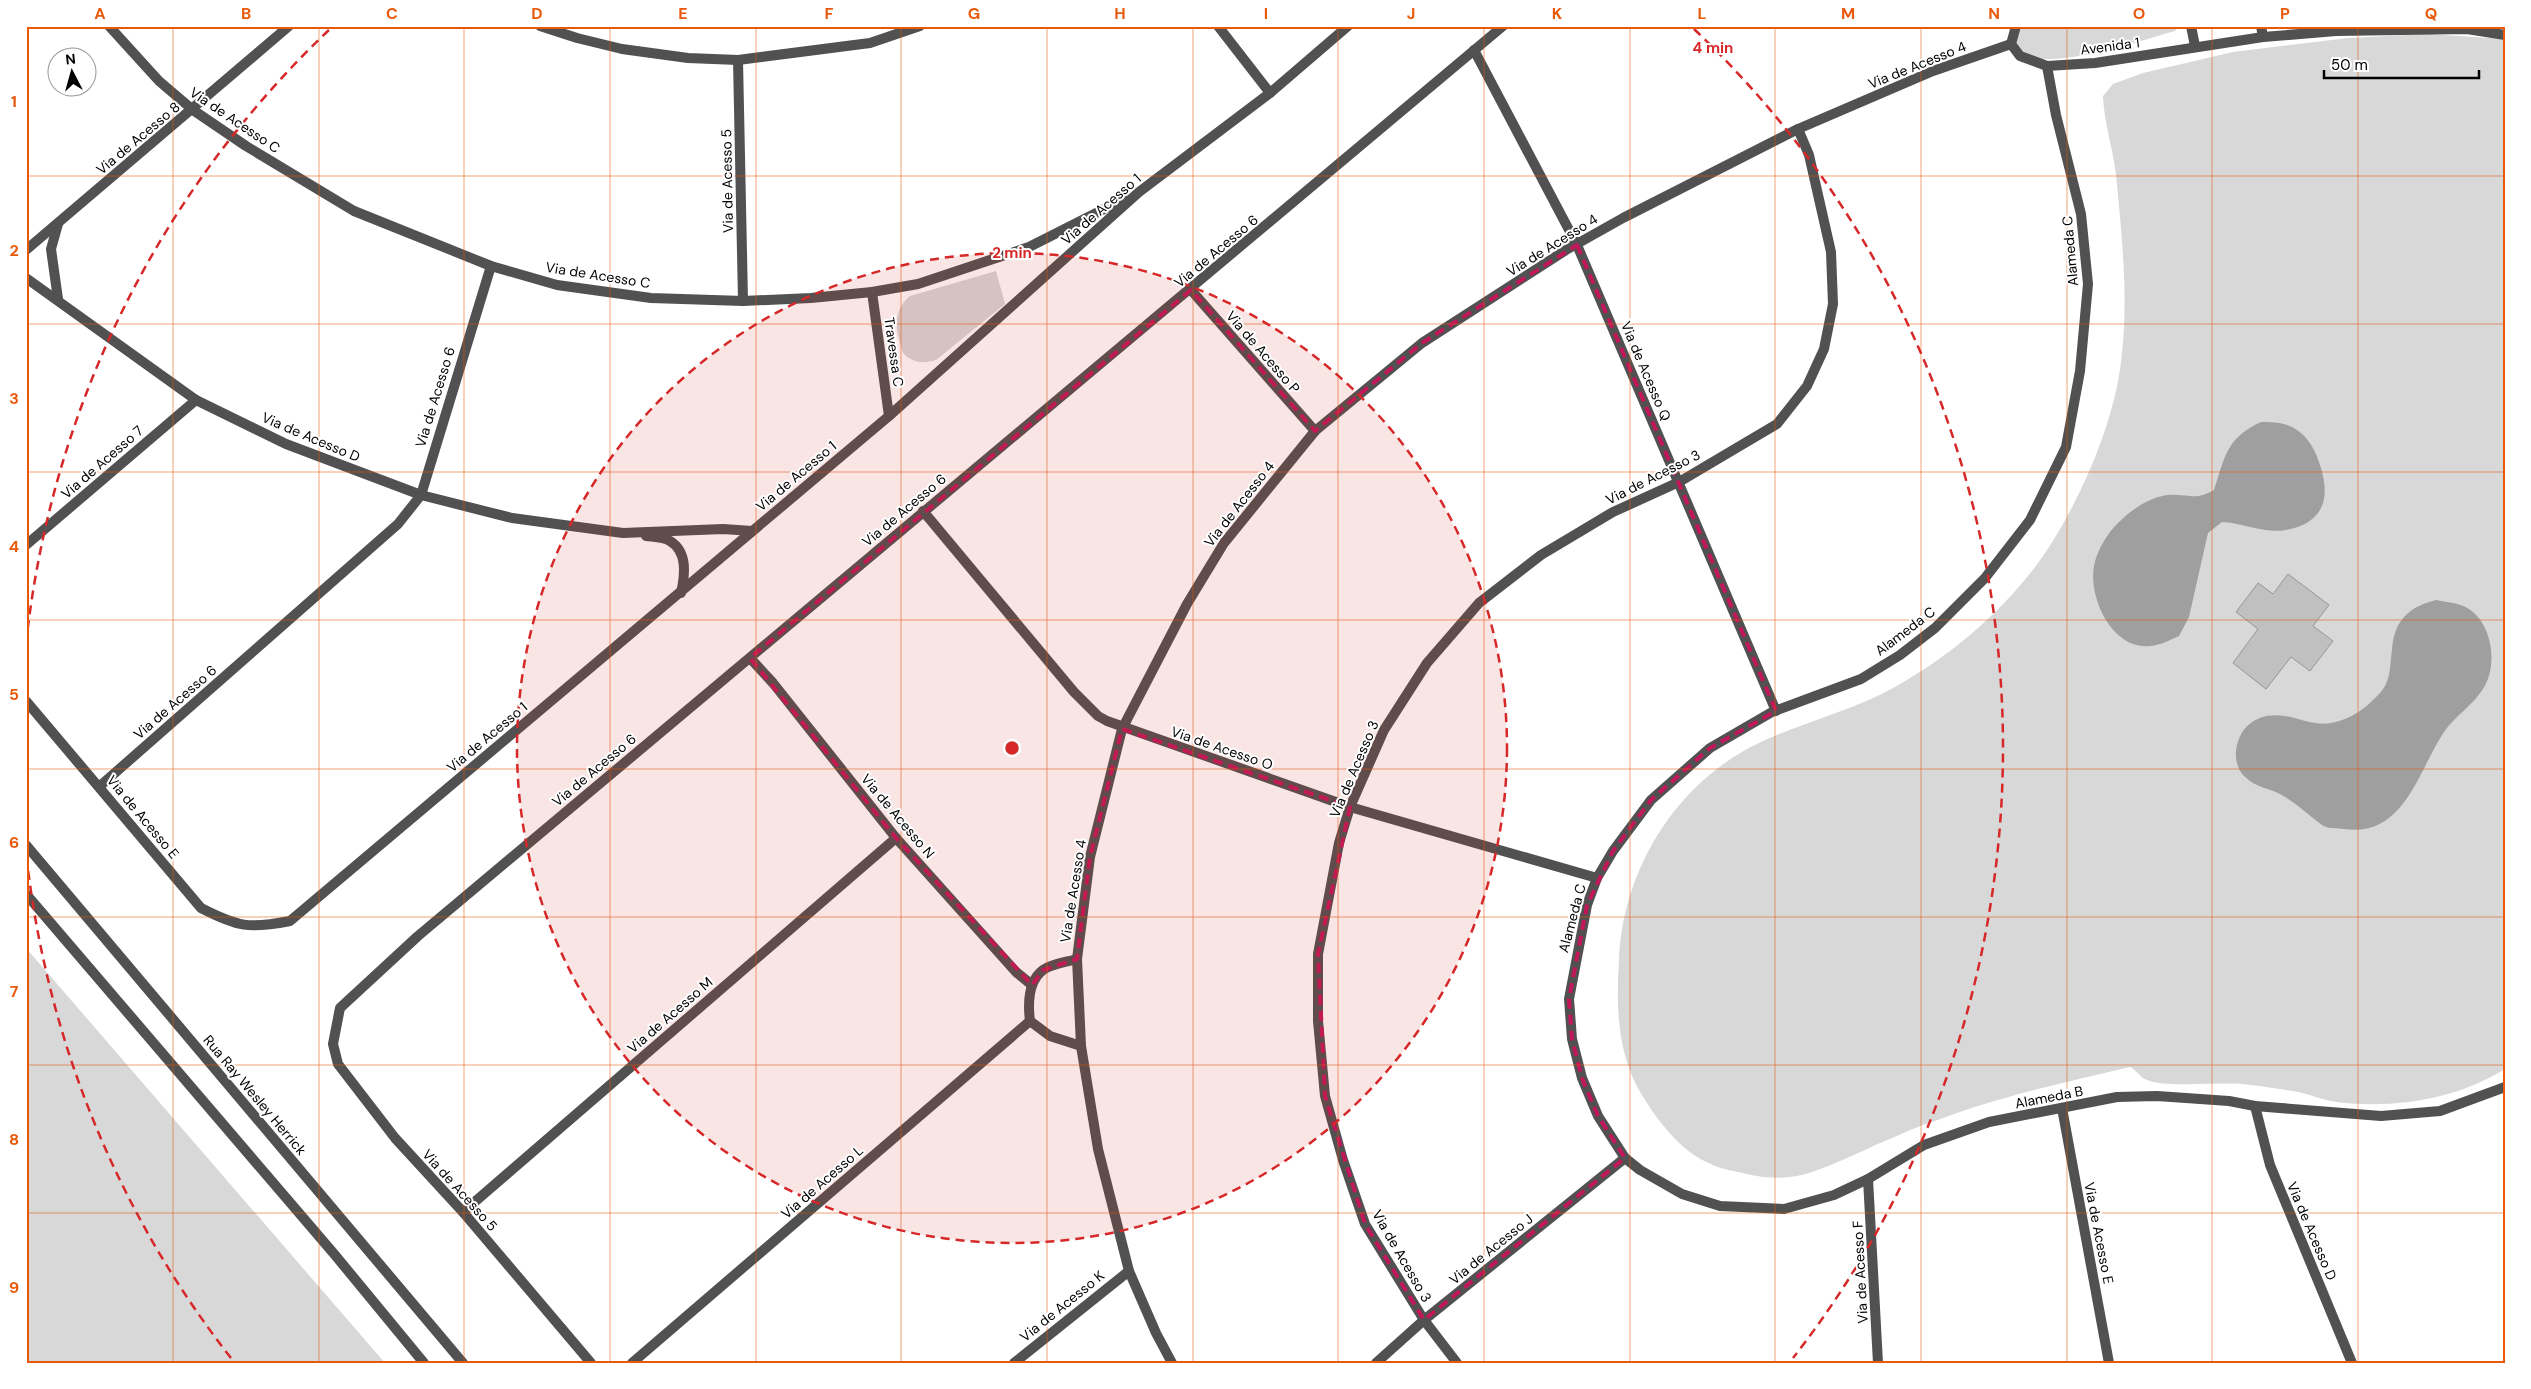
<svg xmlns="http://www.w3.org/2000/svg" width="2531" height="1389" viewBox="0 0 2531 1389" font-family="'DM Sans',sans-serif">
<style>
.green{fill:#d8d8d8}
.water{fill:#9f9f9f}
.building{fill:#c0c0c0;stroke:#959595}
.lines{fill:none;stroke-linecap:round;stroke-linejoin:round}
.minor{stroke:#515151;stroke-width:10}
.tertiary{stroke:#515151;stroke-width:10}
.marked{fill:none;stroke:#c2185b;stroke-width:4;stroke-dasharray:10 6;stroke-linejoin:round}
.grid{fill:none;stroke:#e8590c;stroke-width:1;stroke-opacity:0.55}
.ring{fill:none;stroke:#d62828;stroke-width:2.5;stroke-dasharray:9 6}
.labels{text-anchor:middle;stroke-width:4;stroke-linejoin:round;paint-order:stroke}
.street-label{font-size:14px;fill:#000;stroke:#fff}
.centre{fill:#d62828;stroke:#fff;stroke-width:2.5}
.ring-label{font-size:15px;text-anchor:middle;font-weight:bold;fill:#d62828;stroke:#fff;stroke-width:4;stroke-linejoin:round;paint-order:stroke}
.neatline{fill:none;stroke:#e8590c;stroke-width:2}
.grid-label{font-size:16px;text-anchor:middle;font-weight:bold;fill:#e8590c}
</style>
<rect width="100%" height="100%" fill="#fff"/>
<g class="green">
<path d="M 2018,26 L 2178,26 L 2175,31 C 2151,37 1992,94 2018,26 Z"/>
<path d="M 2429,34 L 2505,39 L 2505,1069 C 2455,1100 2393,1109 2336,1102 C 2323,1100 2311,1095 2299,1092 C 2280,1089 2260,1086 2242,1084 C 2218,1082 2167,1088 2147,1080 C 2139,1077 2137,1070 2130,1067 C 2072,1081 2013,1093 1957,1113 C 1938,1120 1918,1126 1899,1135 C 1869,1147 1840,1163 1809,1173 C 1790,1179 1766,1179 1747,1174 C 1736,1171 1723,1170 1713,1165 C 1680,1152 1656,1119 1639,1090 C 1617,1050 1616,1005 1619,960 C 1623,867 1678,780 1763,741 C 1807,721 1854,710 1895,687 C 1959,651 2018,599 2056,536 C 2086,486 2114,420 2121,362 C 2129,301 2122,236 2116,175 C 2113,148 2104,123 2103,96 L 2113,84 L 2143,73 L 2233,52 L 2348,38 Z"/>
<path d="M 996,271 L 1005,304 L 936,360 C 923,364 913,363 903,353 C 896,332 891,312 910,296 Z"/>
<path d="M 26,948 L 385,1363 L 26,1363 Z"/>
</g>
<g class="water">
<path d="M 2261,422 C 2269,422 2279,422 2287,425 C 2305,431 2315,448 2320,465 C 2331,498 2324,523 2286,530 C 2264,534 2244,523 2222,522 L 2208,533 L 2189,617 L 2179,636 C 2170,640 2161,645 2150,646 C 2112,650 2088,597 2094,566 C 2097,550 2107,534 2118,523 C 2133,508 2156,492 2178,495 C 2196,496 2197,499 2214,490 C 2225,457 2226,438 2261,422 Z"/>
<path d="M 2436,600 C 2446,602 2460,603 2469,609 C 2493,625 2498,666 2483,689 C 2472,706 2455,716 2444,732 C 2418,771 2404,838 2344,829 C 2337,828 2328,829 2322,825 C 2307,814 2294,801 2278,793 C 2265,787 2257,788 2244,776 C 2238,770 2235,760 2236,751 C 2239,725 2259,712 2285,716 C 2300,718 2315,726 2331,723 C 2347,720 2359,713 2371,702 C 2376,697 2383,691 2386,684 C 2391,673 2390,662 2392,650 C 2394,621 2408,607 2436,600 Z"/>
</g>
<path class="building" d="M 2288,574 L 2329,605 L 2313,626 L 2333,641 L 2310,671 L 2291,657 L 2266,689 L 2233,663 L 2258,629 L 2236,612 L 2258,583 L 2273,594 Z"/>
<g class="lines">
<g class="minor">
<path d="M 109,26 L 159,81 L 193,110 L 246,146 L 354,211 L 491,266 L 557,285 L 651,298 L 743,301 L 811,298 L 872,292 L 918,284 L 1029,247 L 1126,198"/>
<path d="M 540,26 L 577,38 L 622,49 L 688,58 L 738,60 L 870,43 L 920,26"/>
<path d="M 1218,26 L 1270,93"/>
<path d="M 2016,26 L 2011,44 L 2020,56 L 2047,66 L 2056,115 L 2081,214 L 2088,284 L 2080,371 L 2066,447 L 2030,520 L 1985,578 L 1935,628 L 1900,655 L 1861,679 L 1772,712 L 1710,748 L 1651,800 L 1613,851 L 1597,878 L 1587,905 L 1569,999 L 1572,1039 L 1582,1078 L 1598,1116 L 1625,1158 L 1640,1170 L 1682,1194 L 1720,1206 L 1784,1209 L 1834,1195 L 1868,1179 L 1924,1145 L 1989,1122 L 2117,1097 L 2157,1096 L 2229,1101 L 2255,1106 L 2381,1116 L 2440,1111 L 2505,1087"/>
<path d="M 2191,26 L 2195,46"/>
<path d="M 2261,26 L 2263,37"/>
<path d="M 1474,50 L 1577,245 L 1776,711"/>
<path d="M 738,60 L 743,301"/>
<path d="M 2047,66 L 2095,63 L 2263,37 L 2336,31 L 2467,29 L 2505,35"/>
<path d="M 58,224 L 51,249 L 58,299"/>
<path d="M 26,250 L 289,26"/>
<path d="M 26,278 L 196,400 L 286,444 L 421,495 L 512,518 L 623,533 L 723,529 L 752,531"/>
<path d="M 1191,290 L 1315,431"/>
<path d="M 872,292 L 889,416"/>
<path d="M 923,511 L 1074,692 L 1098,716 L 1107,721 L 1350,807 L 1597,878"/>
<path d="M 646,536 C 653,537 664,537 670,541 C 688,552 685,575 681,593"/>
<path d="M 26,545 L 196,400"/>
<path d="M 750,658 L 773,683 L 896,838 L 1016,972 L 1032,985"/>
<path d="M 26,701 L 201,908 C 238,927 249,929 290,921 L 889,416 L 1139,192 L 1270,93 L 1348,26"/>
<path d="M 100,786 L 398,524 L 421,495 L 491,266"/>
<path d="M 1077,959 C 1067,962 1051,964 1043,970 C 1027,982 1028,1005 1030,1021 L 1050,1036 L 1081,1046"/>
<path d="M 2255,1106 L 2270,1165 L 2352,1363"/>
<path d="M 2062,1108 L 2109,1363"/>
<path d="M 1868,1179 L 1878,1363"/>
<path d="M 463,1212 L 896,838"/>
<path d="M 591,1363 L 463,1212 L 395,1138 L 338,1064 L 333,1044 L 340,1008 L 418,936 L 1503,26"/>
<path d="M 632,1363 L 1030,1021"/>
<path d="M 1014,1363 L 1129,1271"/>
<path d="M 1172,1363 L 1156,1333 L 1129,1271 L 1098,1149 L 1081,1046 L 1077,959 L 1090,857 L 1122,729 L 1187,604 L 1224,543 L 1315,431 L 1422,343 L 1566,250 L 1623,218 L 1798,129 L 1933,71 L 2011,44"/>
<path d="M 1376,1363 L 1424,1320 L 1625,1158"/>
<path d="M 1457,1363 L 1424,1320 L 1365,1224 L 1343,1160 L 1325,1096 L 1318,1021 L 1318,954 L 1339,843 L 1350,807 L 1384,730 L 1427,663 L 1479,603 L 1541,555 L 1613,512 L 1679,482 L 1777,424 L 1807,386 L 1824,349 L 1833,304 L 1831,252 L 1809,155 L 1798,129"/>
</g>
<g class="tertiary">
<path d="M 26,845 L 463,1363"/>
<path d="M 26,894 L 335,1255 L 424,1363"/>
</g>
</g>
<path class="marked" d="M 1577,245 L 1776,711 L 1710,748 L 1651,800 L 1613,851 L 1587,905 L 1569,999 L 1572,1039 L 1582,1078 L 1598,1116 L 1625,1158 L 1424,1320 L 1365,1224 L 1325,1096 L 1318,954 L 1350,807 L 1122,729 L 1090,857 L 1077,959 L 1043,970 L 1032,985 L 896,838 L 750,658 L 1191,290 L 1315,431 L 1422,343 Z"/>
<path class="grid" d="M 173,26 L 173,1363M 319,26 L 319,1363M 464,26 L 464,1363M 610,26 L 610,1363M 756,26 L 756,1363M 901,26 L 901,1363M 1047,26 L 1047,1363M 1193,26 L 1193,1363M 1338,26 L 1338,1363M 1484,26 L 1484,1363M 1630,26 L 1630,1363M 1775,26 L 1775,1363M 1921,26 L 1921,1363M 2067,26 L 2067,1363M 2212,26 L 2212,1363M 2358,26 L 2358,1363M 26,176 L 2505,176M 26,324 L 2505,324M 26,472 L 2505,472M 26,620 L 2505,620M 26,769 L 2505,769M 26,917 L 2505,917M 26,1065 L 2505,1065M 26,1213 L 2505,1213"/>
<circle cx="1012" cy="748" r="495" fill="#d62828" fill-opacity=".12"/>
<g class="ring">
<circle cx="1012" cy="748" r="495"/>
<path d="M231 1358A991 991 0 0 1 26 852M26 644A991 991 0 0 1 330 29M1694 29A991 991 0 0 1 1793 1358"/>
</g>
<g class="labels">
<g class="street-label">
<text transform="translate(2110 46) rotate(-7)" y="5">Avenida 1</text>
<text transform="translate(1917 65) rotate(-22)" y="5">Via de Acesso 4</text>
<text transform="translate(235 120) rotate(34)" y="5">Via de Acesso C</text>
<text transform="translate(138 138) rotate(-40)" y="5">Via de Acesso 8</text>
<text transform="translate(727 181) rotate(-91)" y="5">Via de Acesso 5</text>
<text transform="translate(1101 209) rotate(-41)" y="5">Via de Acesso 1</text>
<text transform="translate(1552 245) rotate(-32)" y="5">Via de Acesso 4</text>
<text transform="translate(1216 251) rotate(-40)" y="5">Via de Acesso 6</text>
<text transform="translate(2070 251) rotate(-95)" y="5">Alameda C</text>
<text transform="translate(598 275) rotate(9)" y="5">Via de Acesso C</text>
<text transform="translate(894 352) rotate(82)" y="5">Travessa C</text>
<text transform="translate(1263 352) rotate(49)" y="5">Via de Acesso P</text>
<text transform="translate(1646 371) rotate(67)" y="5">Via de Acesso Q</text>
<text transform="translate(435 397) rotate(-73)" y="5">Via de Acesso 6</text>
<text transform="translate(311 437) rotate(23)" y="5">Via de Acesso D</text>
<text transform="translate(102 462) rotate(-41)" y="5">Via de Acesso 7</text>
<text transform="translate(796 476) rotate(-40)" y="5">Via de Acesso 1</text>
<text transform="translate(1653 477) rotate(-27)" y="5">Via de Acesso 3</text>
<text transform="translate(1239 504) rotate(-52)" y="5">Via de Acesso 4</text>
<text transform="translate(904 510) rotate(-40)" y="5">Via de Acesso 6</text>
<text transform="translate(1905 631) rotate(-37)" y="5">Alameda C</text>
<text transform="translate(175 702) rotate(-41)" y="5">Via de Acesso 6</text>
<text transform="translate(487 737) rotate(-40)" y="5">Via de Acesso 1</text>
<text transform="translate(1222 748) rotate(19)" y="5">Via de Acesso O</text>
<text transform="translate(1354 769) rotate(-67)" y="5">Via de Acesso 3</text>
<text transform="translate(594 770) rotate(-40)" y="5">Via de Acesso 6</text>
<text transform="translate(898 816) rotate(50)" y="5">Via de Acesso N</text>
<text transform="translate(143 817) rotate(50)" y="5">Via de Acesso E</text>
<text transform="translate(1073 891) rotate(-81)" y="5">Via de Acesso 4</text>
<text transform="translate(1572 918) rotate(-75)" y="5">Alameda C</text>
<text transform="translate(670 1015) rotate(-41)" y="5">Via de Acesso M</text>
<text transform="translate(255 1095) rotate(50)" y="5">Rua Ray Wesley Herrick</text>
<text transform="translate(2049 1097) rotate(-11)" y="5">Alameda B</text>
<text transform="translate(822 1182) rotate(-41)" y="5">Via de Acesso L</text>
<text transform="translate(460 1190) rotate(48)" y="5">Via de Acesso 5</text>
<text transform="translate(2312 1231) rotate(67)" y="5">Via de Acesso D</text>
<text transform="translate(2099 1233) rotate(79)" y="5">Via de Acesso E</text>
<text transform="translate(1491 1249) rotate(-39)" y="5">Via de Acesso J</text>
<text transform="translate(1402 1256) rotate(60)" y="5">Via de Acesso 3</text>
<text transform="translate(1860 1272) rotate(-93)" y="5">Via de Acesso F</text>
<text transform="translate(1062 1306) rotate(-39)" y="5">Via de Acesso K</text>
</g>
</g>
<circle cx="1012" cy="748" r="8" class="centre"/>
<g class="ring-label">
<text x="1713" y="53">4 min</text>
<text x="1012" y="258">2 min</text>
</g>
<rect width="2531" height="1389" fill="none" stroke="#ffffff" stroke-width="55"/>
<g transform="translate(72 72) rotate(354)"><circle r="24" fill="#ffffff" stroke="#999999"/>
<path d="M0-4L9 19L0 12L-9 19Z" fill="#000000"/>
<text y="-8" font-size="14" font-weight="bold" text-anchor="middle" fill="#000000">N</text>
</g>
<path d="M2324 70v8h155v-8" fill="none" stroke="#000000" stroke-width="2.5"/>
<text x="2331" y="70" font-size="15" fill="#000000" stroke="#ffffff" stroke-width="4" paint-order="stroke">50 m</text>
<rect x="28" y="28" width="2476" height="1334" class="neatline"/>
<g class="grid-label">
<text x="100" y="19">A</text>
<text x="246" y="19">B</text>
<text x="392" y="19">C</text>
<text x="537" y="19">D</text>
<text x="683" y="19">E</text>
<text x="829" y="19">F</text>
<text x="974" y="19">G</text>
<text x="1120" y="19">H</text>
<text x="1266" y="19">I</text>
<text x="1411" y="19">J</text>
<text x="1557" y="19">K</text>
<text x="1702" y="19">L</text>
<text x="1848" y="19">M</text>
<text x="1994" y="19">N</text>
<text x="2139" y="19">O</text>
<text x="2285" y="19">P</text>
<text x="2431" y="19">Q</text>
<text x="14" y="107">1</text>
<text x="14" y="256">2</text>
<text x="14" y="404">3</text>
<text x="14" y="552">4</text>
<text x="14" y="700">5</text>
<text x="14" y="848">6</text>
<text x="14" y="997">7</text>
<text x="14" y="1145">8</text>
<text x="14" y="1293">9</text>
</g>
</svg>
